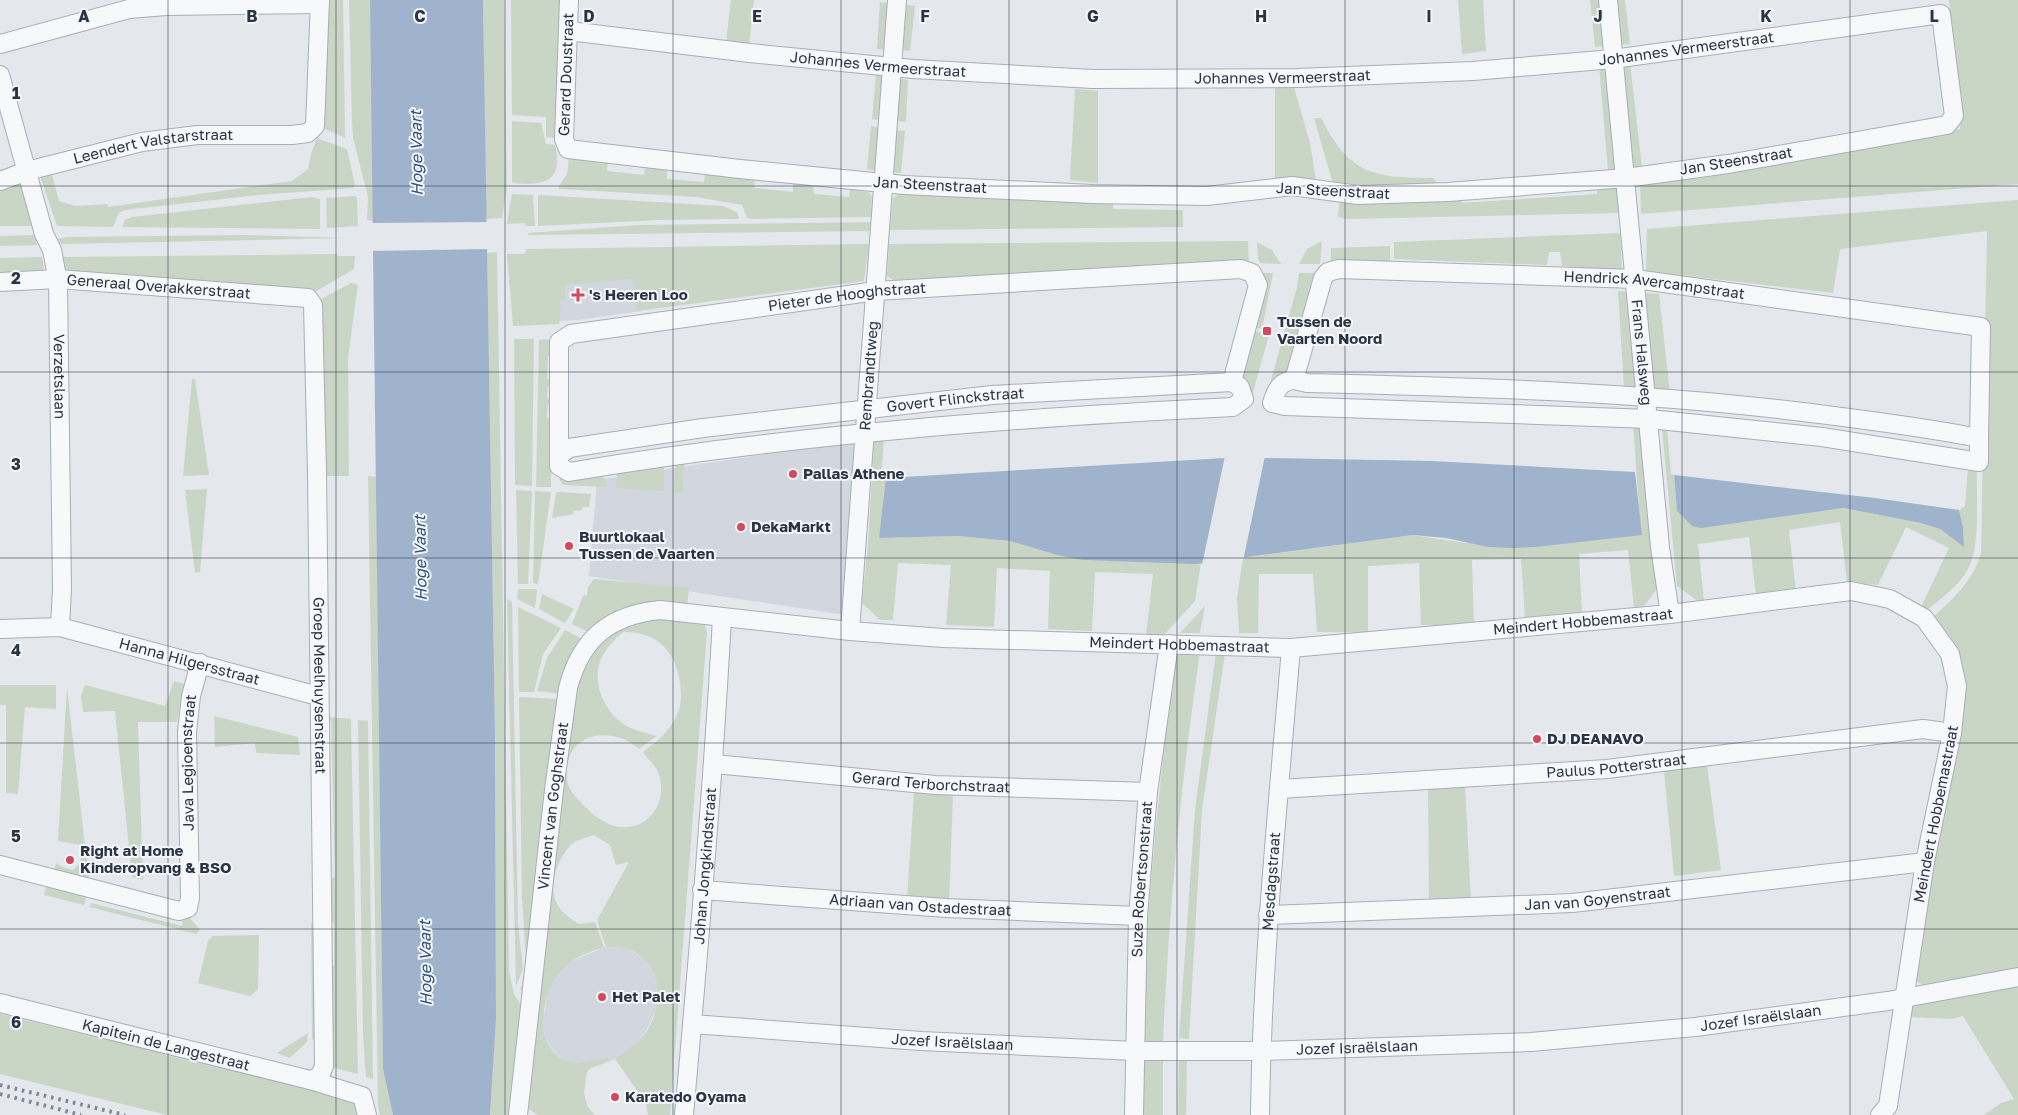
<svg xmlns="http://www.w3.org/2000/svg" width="2018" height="1115" viewBox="0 0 2018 1115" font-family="'Golos Text',sans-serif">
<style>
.built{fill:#d2d6de}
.green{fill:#c9d6c5;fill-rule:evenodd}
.water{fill:#9fb4cc}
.pier{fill:#e4e7ec}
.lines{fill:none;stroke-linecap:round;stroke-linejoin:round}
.minor-casing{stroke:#a9aeb7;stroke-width:20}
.minor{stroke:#f7f8fa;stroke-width:18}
.rail{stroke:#7d8696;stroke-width:4;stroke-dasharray:2.5 5;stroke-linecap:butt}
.grid{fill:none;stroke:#2b3445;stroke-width:1;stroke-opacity:0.55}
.poi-dot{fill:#d1495b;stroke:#f4f6f9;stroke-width:2}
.labels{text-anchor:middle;stroke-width:4;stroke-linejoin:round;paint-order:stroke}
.street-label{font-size:15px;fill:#2b3445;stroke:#f4f6f9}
.poi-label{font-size:15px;font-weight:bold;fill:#2b3445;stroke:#f4f6f9;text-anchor:start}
.water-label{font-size:16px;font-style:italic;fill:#34527a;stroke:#f4f6f9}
.grid-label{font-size:16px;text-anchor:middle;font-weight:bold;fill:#2b3445;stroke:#f4f6f9;stroke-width:4;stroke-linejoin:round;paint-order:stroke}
</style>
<rect width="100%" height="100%" fill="#e4e7ec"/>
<g class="built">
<path d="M 636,272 L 642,311 L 577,320 L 516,324 L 516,279 Z"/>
<path d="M 859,440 L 845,615 L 589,576 L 597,480 Z"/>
<path d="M 604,947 L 625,947 L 646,960 L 659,982 L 657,1008 L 646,1031 L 636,1044 L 615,1059 L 610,1061 L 608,1058 L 576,1063 L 560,1059 L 545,1039 L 543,1022 L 548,989 L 555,977 L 566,964 Z"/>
</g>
<g class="green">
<path d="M 326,0 L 343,0 L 345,138 L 319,126 Z"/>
<path d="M 349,0 L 370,0 L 375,221 L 367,220 L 368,197 L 353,138 L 352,123 Z"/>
<path d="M 483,0 L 504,0 L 507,187 L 502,218 L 486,219 Z"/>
<path d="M 511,0 L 563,0 L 557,138 L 546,137 L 546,117 L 512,115 Z"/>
<path d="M 731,0 L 754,0 L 749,46 L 726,43 Z"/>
<path d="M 1458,0 L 1483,0 L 1486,51 L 1462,54 Z"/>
<path d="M 1590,0 L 1602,0 L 1607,46 L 1595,47 Z"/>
<path d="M 1614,0 L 1625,0 L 1630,44 L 1618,45 Z"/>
<path d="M 1949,0 L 2018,0 L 2018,184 L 1641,214 L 1640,183 L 1960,129 Z"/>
<path d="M 880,2 L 892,3 L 889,50 L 877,49 Z"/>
<path d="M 902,4 L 915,6 L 910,51 L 899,50 Z"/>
<path d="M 1630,64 L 1642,167 L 1632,167 L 1620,65 Z"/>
<path d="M 1610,65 L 1620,169 L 1608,170 L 1599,66 Z"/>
<path d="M 876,75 L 887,76 L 883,121 L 872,119 Z"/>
<path d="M 897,78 L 908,80 L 906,122 L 894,120 Z"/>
<path d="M 1293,84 L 1310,143 L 1316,180 L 1275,178 L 1275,85 Z"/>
<path d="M 1075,89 L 1098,91 L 1098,183 L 1070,180 Z"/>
<path d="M 1314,118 L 1321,118 C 1350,175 1374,178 1434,178 L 1439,188 L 1353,190 L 1333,184 Z"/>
<path d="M 512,121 L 541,123 L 546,144 L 555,145 C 564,182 544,186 512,183 Z"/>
<path d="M 871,126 L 882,128 L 878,171 L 867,169 Z"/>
<path d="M 893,130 L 905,131 L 901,173 L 890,172 Z"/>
<path d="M 317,138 L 347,149 L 355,185 L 353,188 L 258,195 L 125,210 L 119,213 L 113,227 L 57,226 L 40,176 L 51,171 L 59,201 L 75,206 L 107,204 L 108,207 L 292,181 L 308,169 L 311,154 Z"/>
<path d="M 569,157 L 608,161 L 607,171 L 644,175 L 645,165 L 667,168 L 667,179 L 704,182 L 705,171 L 754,179 L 755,188 L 793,192 L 793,183 L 813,184 L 814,194 L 849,197 L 850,185 L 860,186 L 860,191 L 868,192 L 872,197 L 871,217 L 753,219 L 747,218 L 742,205 L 696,197 L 561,189 L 558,188 L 567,174 Z"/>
<path d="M 23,181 L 32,226 L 0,226 L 0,192 Z"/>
<path d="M 1597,186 L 1618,187 L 1619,213 L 1347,219 L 1338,217 L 1340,197 L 1461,197 L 1462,203 L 1597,194 Z"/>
<path d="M 907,189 L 1113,199 L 1113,209 L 1183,210 L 1183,227 L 890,230 L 893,198 L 899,194 L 907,194 Z"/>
<path d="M 512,194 L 533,195 L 535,226 L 526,226 L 525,223 L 507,224 Z"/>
<path d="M 538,195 L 723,206 L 737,212 L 739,219 L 660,220 L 538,226 Z"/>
<path d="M 355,196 L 357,198 L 358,226 L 327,228 L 326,198 Z"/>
<path d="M 312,197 L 320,199 L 320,229 L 122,227 L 125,220 L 132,217 Z"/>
<path d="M 2018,200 L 2018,971 L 1926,987 L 1913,979 L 1922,939 L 1962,693 L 1932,618 C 1953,599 1973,581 1981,553 L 1987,231 L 1840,249 L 1833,293 L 1646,271 L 1647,229 Z"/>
<path d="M 870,222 L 870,231 L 528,235 L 528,233 L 639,225 Z"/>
<path d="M 1620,233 L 1622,270 L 1562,266 L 1560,252 L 1549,252 L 1547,265 L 1394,259 L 1394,242 Z"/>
<path d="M 35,235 L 37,245 L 0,246 L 0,236 Z"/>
<path d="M 245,235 L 347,238 L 62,244 L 57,239 L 68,237 Z"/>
<path d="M 1248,241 L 1249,266 L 1233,261 L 900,280 L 900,285 L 893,285 L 893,280 L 887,276 L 889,244 Z"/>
<path d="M 1322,241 L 1320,264 L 1299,264 L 1307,249 Z"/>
<path d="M 1257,242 L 1272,250 L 1281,264 L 1260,263 L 1258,259 Z"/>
<path d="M 869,244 L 864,281 L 637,311 L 632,279 L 565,285 L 565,299 L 559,300 L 561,307 L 559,324 L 513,326 L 507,254 L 524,254 L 527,249 Z"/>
<path d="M 1390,246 L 1390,265 L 1331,265 L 1331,248 Z"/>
<path d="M 497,252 L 509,972 L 514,994 L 524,1010 L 515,1115 L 490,1115 L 496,1020 L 495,732 L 487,253 Z"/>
<path d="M 337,254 L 338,256 L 355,256 L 354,269 L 313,293 L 280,287 L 216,281 L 211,286 L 170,283 L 166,278 L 128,274 L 121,279 L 82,275 L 82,272 L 69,272 L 63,265 L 63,257 Z"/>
<path d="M 42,257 L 44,269 L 41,272 L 0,277 L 0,258 Z"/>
<path d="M 1260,273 L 1273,273 L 1262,329 L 1252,327 Z"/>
<path d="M 1299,273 L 1321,273 L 1292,370 L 1268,391 L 1297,287 Z"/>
<path d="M 351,283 L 358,285 L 348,357 L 349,476 L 322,476 L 319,300 Z"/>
<path d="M 1618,291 L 1630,292 L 1639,383 L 1635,389 L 1624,388 Z"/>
<path d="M 1642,293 L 1659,294 L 1670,393 L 1654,391 Z"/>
<path d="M 1252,330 L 1269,335 L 1249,406 L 1240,382 Z"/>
<path d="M 514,339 L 534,339 L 532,486 L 515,485 Z"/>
<path d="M 545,339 L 552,341 L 553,355 L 548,356 L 547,379 L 551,380 L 552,385 L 548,386 L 547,398 L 551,399 L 552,404 L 548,404 L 547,418 L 551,418 L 551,487 L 536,487 L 539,340 Z"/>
<path d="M 192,379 L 195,379 L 209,475 L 183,476 Z"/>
<path d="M 1633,424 L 1642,425 L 1657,589 L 1642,609 L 1634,608 L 1628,550 L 1579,554 L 1582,613 L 1525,619 L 1521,559 L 1472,560 L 1474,625 L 1421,625 L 1419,563 L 1368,566 L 1368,632 L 1317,632 L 1313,574 L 1259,574 L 1258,633 L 1239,633 L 1237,597 L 1243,558 L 1413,535 L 1465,543 L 1641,535 Z"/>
<path d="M 1662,429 L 1667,429 L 1671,474 L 1674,475 L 1677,511 L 1692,526 L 1843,508 L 1921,523 L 1940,529 L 1964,547 L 1963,527 L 1959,510 L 1965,506 L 1968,467 L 1977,470 C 1976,497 1981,545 1968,569 C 1959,586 1941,598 1927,610 L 1921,607 L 1949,548 L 1906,527 L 1878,585 L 1847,582 L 1840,522 L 1789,530 L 1796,591 L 1756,596 L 1749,537 L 1698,544 L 1704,601 L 1699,602 L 1677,586 Z"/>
<path d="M 884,439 L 881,478 L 886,478 L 880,538 L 958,536 L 1010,541 L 1057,555 L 1082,560 L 1201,563 L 1195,601 L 1164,635 L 1146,635 L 1153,574 L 1095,572 L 1092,631 L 1048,629 L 1050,571 L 997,568 L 994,627 L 946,625 L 951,565 L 898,563 L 893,620 L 880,620 L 862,603 L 868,544 L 874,442 Z"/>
<path d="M 685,458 L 682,493 L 673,492 L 676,462 Z"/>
<path d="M 664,466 L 664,491 L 616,488 L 617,473 Z"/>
<path d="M 597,472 L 606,480 L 606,487 L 563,485 L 559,479 Z"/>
<path d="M 368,476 L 376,477 L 383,1069 L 393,1115 L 380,1115 L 378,1104 Z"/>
<path d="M 207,489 L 200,572 L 195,573 L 185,490 Z"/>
<path d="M 516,490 L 532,491 L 528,584 L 518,584 Z"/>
<path d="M 535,491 L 551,492 L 538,584 L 533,583 Z"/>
<path d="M 558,492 L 591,494 L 589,507 L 582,507 L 582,510 L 573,511 L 574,514 L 552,518 L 556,493 Z"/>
<path d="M 594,579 L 689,588 L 687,608 L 593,632 L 588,632 L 572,624 L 583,596 L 587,595 L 588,587 Z"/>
<path d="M 518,589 L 537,589 L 535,608 L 517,599 Z"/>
<path d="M 542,594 L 574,609 L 565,623 L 539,609 Z"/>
<path d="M 507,599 L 512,602 L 518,924 L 523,969 L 516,986 Z"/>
<path d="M 1205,606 L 1200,633 L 1180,633 Z"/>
<path d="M 518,607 L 561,628 L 543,654 L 534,692 L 519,692 Z"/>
<path d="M 641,616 L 703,621 L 707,632 L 670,1115 L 648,1115 L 646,1103 L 615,1059 C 626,1050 639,1043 647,1031 C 665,1001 663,961 625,948 C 620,946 612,947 606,947 L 597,920 L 629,862 L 616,865 L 610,845 L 594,835 C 585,838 575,840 569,847 C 559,858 550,881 554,895 C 556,908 568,918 579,924 L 595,922 L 604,947 C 569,957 547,976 544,1013 C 543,1021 543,1033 546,1040 C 549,1047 555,1053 560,1059 L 576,1063 L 608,1058 L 610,1061 L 591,1068 L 587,1072 L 584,1093 L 587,1106 L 595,1115 L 538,1115 L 527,1108 L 547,892 L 577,676 L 601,637 ZM 623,632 C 656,631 675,650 680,682 C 681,691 682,704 678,712 C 671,730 658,741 643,752 C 647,758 654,764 657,770 C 670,798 651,831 619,827 C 600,824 582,805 571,791 C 568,786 567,782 567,777 C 563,733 611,724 639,749 L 657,736 C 647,733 635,731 627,726 C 605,714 591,683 601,659 C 606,648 614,640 623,632 Z"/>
<path d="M 565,630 L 584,640 L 561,694 L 537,691 L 547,658 Z"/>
<path d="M 1176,650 L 1200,652 C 1181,781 1169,910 1163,1041 L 1140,1041 C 1147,910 1159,780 1176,650 Z"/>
<path d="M 1216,652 L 1225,653 L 1202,810 L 1189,1039 L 1179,1038 L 1195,810 Z"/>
<path d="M 174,681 L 184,684 L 177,722 L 138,722 L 143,880 L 132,877 L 115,711 L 83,712 L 81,696 L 85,685 L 165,706 Z"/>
<path d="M 0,685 L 56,685 L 56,709 L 25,707 L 18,794 L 6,793 L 6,705 L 0,705 Z"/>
<path d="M 67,687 L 85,846 L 58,841 Z"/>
<path d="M 519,697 L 560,699 L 527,991 L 520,990 L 527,976 L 522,897 Z"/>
<path d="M 214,716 L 298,737 L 300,755 L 256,753 L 255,743 L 215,747 Z"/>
<path d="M 326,717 L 351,719 L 358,1074 L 331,1067 L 328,969 L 334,965 L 334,924 L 330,920 L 327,881 L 335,877 L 331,721 Z"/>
<path d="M 358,720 L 368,721 L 373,1079 L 366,1077 L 363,1035 Z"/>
<path d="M 1707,765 L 1721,870 L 1674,876 L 1664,771 Z"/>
<path d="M 1465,786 L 1471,901 L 1429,903 L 1428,788 Z"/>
<path d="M 914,792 L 953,795 L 949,902 L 907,899 Z"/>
<path d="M 79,852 L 87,854 L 89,879 L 54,871 L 56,863 L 62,867 L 73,870 L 81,862 Z"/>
<path d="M 48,881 L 87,892 L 84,905 L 44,895 Z"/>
<path d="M 91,903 L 182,926 L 183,918 L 190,918 L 200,930 L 196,934 L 90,907 Z"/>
<path d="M 311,923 L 314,923 L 316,1037 L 312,1040 Z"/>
<path d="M 259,935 L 258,989 L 250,996 L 198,983 L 208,941 L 213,936 Z"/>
<path d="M 2018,984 L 2018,1115 L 1984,1115 L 2001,1103 L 2014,1099 L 1963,1016 L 1952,1019 L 1908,1017 L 1911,1001 Z"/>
<path d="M 0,1007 L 2,1008 L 1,1014 L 107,1040 L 109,1035 L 165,1049 L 165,1055 L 248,1075 L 256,1071 L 354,1098 L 363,1115 L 167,1115 L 0,1074 Z"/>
<path d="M 308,1033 L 307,1042 L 290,1058 L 277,1053 Z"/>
<path d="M 1139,1058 L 1163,1060 L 1163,1115 L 1139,1115 Z"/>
<path d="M 1179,1059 L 1187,1059 L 1186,1115 L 1178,1115 Z"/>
</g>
<g class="water">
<path d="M 370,0 L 483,0 L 495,732 L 496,1020 L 490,1115 L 393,1115 L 383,1069 Z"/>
<path d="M 1225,458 C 1238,467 1250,464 1264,458 L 1432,461 L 1635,472 L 1642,535 L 1536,547 L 1513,548 L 1488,547 L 1446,538 L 1413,535 L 1196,564 L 1082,560 L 1057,555 L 1010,541 L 958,536 L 879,538 L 886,478 Z"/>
<path d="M 1674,475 L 1875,498 L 1959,510 L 1963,527 L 1964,547 L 1940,529 L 1921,523 L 1843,508 L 1701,528 L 1692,526 L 1677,511 Z"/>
</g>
<g class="pier">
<path d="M 489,222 L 489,249 L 371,251 L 372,223 Z"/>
<path d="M 1225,456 L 1234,461 L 1251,461 L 1265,456 L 1243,561 L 1202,565 Z"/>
</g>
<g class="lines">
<g class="minor-casing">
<g id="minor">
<path id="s1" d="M 1608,0 L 1660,547 L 1670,614"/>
<path id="s2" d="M 569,31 L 750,53 L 913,69 L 1093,79 L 1298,78 L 1473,71 L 1613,59 L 1941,14 L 1954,116 L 1947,125 L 1728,164 L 1626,178 L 1448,192 L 1358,195 L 1292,186 L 1207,196 L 1092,194 L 904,185 L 740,169 L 568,149 L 564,139 L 569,0"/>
<path d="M 0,44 L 129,9 L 166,6 L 320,4"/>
<path id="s3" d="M 0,75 L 44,234 L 52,250 L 58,282 L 62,589 L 60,627"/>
<path id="s4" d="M 0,181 L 27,171 L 142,142 L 197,135 L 292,135 L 308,133 L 315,126 L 320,0"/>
<path id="s5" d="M 0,282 L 58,279 L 308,298 L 313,305 L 317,472 L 324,1066 L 320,1076 L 310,1080 L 0,1003"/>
<path d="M 1294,380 L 1307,383 C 1476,387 1643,392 1811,413 C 1867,420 1924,427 1979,438 L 1979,462 L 1822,437 L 1650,419 L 1285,406 L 1272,403 C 1276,390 1280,381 1294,380 Z"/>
<path id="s6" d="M 1294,380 L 1323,278 L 1328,272 L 1339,269 L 1635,279 L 1981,327 L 1979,438"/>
<path id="s7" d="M 560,455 L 569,448 L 703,428 L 992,395 L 1232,382 L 1240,387 L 1244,399 L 1233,407 C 1011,418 788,435 569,472 L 559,466 L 559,342 L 571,334 L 876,291 L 1241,269 L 1252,273 L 1258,285 L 1232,382"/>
<path id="s8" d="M 0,629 L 60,627 L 318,696"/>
<path id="s9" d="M 850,631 L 897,0"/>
<path id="s10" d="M 714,764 L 935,785 L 1148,792"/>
<path id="s11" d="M 1279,789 L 1607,769 L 1923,729 L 1952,733"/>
<path id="s12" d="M 0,865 L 179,911 L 188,908 L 190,898 L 187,732 L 191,696 L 200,663"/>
<path id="s13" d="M 702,890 L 946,908 L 1138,916"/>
<path id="s14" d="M 1268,915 L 1572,903 L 1925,862"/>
<path id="s15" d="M 692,1024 L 921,1041 L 1135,1051 L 1261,1051 L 1531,1042 L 1695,1027 L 1888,1001 L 2018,977"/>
<path d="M 310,1080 L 362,1096 L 367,1115"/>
<path id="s16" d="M 518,1115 L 554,790 L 568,688 C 581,638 610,615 660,610 L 850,631 L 943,638 L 1291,648 L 1670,614 L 1851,591 L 1890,599 L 1924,618 L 1950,654 L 1957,686 L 1952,733 L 1925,862 L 1888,1106 L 1880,1115"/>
<path id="s17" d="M 684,1115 C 699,949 713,784 722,618"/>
<path id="s18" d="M 1134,1115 L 1138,916 L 1148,792 L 1169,644"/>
<path id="s19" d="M 1260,1115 C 1262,959 1278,804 1291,648"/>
</g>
</g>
<use href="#minor" class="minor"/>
<g class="rail">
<path d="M 0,1085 L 125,1115"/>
<path d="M 0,1094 L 81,1115"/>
</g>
</g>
<path class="grid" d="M 168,0 L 168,1115M 336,0 L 336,1115M 505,0 L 505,1115M 673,0 L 673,1115M 841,0 L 841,1115M 1009,0 L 1009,1115M 1177,0 L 1177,1115M 1345,0 L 1345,1115M 1514,0 L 1514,1115M 1682,0 L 1682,1115M 1850,0 L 1850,1115M 0,186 L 2018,186M 0,372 L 2018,372M 0,558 L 2018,558M 0,743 L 2018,743M 0,929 L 2018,929"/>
<g class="poi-dot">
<path d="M575.5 287.5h5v5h5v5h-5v5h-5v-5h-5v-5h5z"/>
<rect x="1262" y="326" width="10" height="10" rx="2.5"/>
<circle cx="793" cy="474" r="5"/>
<circle cx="741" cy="527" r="5"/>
<circle cx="569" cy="546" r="5"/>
<circle cx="1537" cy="739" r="5"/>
<circle cx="70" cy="860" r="5"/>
<circle cx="602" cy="997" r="5"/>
<circle cx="615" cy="1097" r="5"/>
</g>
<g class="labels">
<g class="street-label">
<text dy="5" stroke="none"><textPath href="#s2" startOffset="1121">Johannes Vermeerstraat</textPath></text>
<text dy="5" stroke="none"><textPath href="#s2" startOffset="311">Johannes Vermeerstraat</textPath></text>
<text dy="5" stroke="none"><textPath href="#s2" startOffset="2955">Gerard Doustraat</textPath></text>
<text dy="5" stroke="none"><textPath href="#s2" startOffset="716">Johannes Vermeerstraat</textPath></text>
<text dy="5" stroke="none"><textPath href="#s4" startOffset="158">Leendert Valstarstraat</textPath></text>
<text transform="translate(1736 161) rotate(-9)" y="5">Jan Steenstraat</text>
<text transform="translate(930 185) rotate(3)" y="5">Jan Steenstraat</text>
<text transform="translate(1333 191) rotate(3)" y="5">Jan Steenstraat</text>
<text dy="5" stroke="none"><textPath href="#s6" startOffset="441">Hendrick Avercampstraat</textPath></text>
<text dy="5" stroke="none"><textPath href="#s5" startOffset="159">Generaal Overakkerstraat</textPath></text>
<text dy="5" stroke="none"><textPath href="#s7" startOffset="1810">Pieter de Hooghstraat</textPath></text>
<text dy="5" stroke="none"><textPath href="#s1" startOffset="354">Frans Halsweg</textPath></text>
<text dy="5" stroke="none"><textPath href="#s9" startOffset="256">Rembrandtweg</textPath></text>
<text dy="5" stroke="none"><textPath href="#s3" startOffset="310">Verzetslaan</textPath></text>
<text dy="5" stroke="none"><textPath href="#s7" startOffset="401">Govert Flinckstraat</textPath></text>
<text dy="5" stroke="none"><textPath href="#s16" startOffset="1486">Meindert Hobbemastraat</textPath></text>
<text dy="5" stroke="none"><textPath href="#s16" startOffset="1081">Meindert Hobbemastraat</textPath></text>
<text dy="5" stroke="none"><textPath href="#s8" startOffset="194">Hanna Hilgersstraat</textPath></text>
<text dy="5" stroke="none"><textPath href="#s5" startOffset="698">Groep Meelhuysenstraat</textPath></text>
<text dy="5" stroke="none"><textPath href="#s12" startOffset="340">Java Legioenstraat</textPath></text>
<text dy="5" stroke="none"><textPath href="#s11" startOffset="338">Paulus Potterstraat</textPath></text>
<text dy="5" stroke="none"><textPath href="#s10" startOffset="218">Gerard Terborchstraat</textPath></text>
<text dy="5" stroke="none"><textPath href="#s16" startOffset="311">Vincent van Goghstraat</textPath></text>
<text transform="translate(1936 814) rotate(-79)" y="5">Meindert Hobbemastraat</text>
<text dy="5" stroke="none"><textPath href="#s17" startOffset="250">Johan Jongkindstraat</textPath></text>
<text dy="5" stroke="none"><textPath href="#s18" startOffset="236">Suze Robertsonstraat</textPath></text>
<text dy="5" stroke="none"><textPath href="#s19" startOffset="234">Mesdagstraat</textPath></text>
<text dy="5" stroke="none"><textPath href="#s14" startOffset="330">Jan van Goyenstraat</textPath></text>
<text dy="5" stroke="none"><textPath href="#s13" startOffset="219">Adriaan van Ostadestraat</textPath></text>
<text dy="5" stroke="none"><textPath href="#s15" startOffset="1071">Jozef Israëlslaan</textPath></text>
<text dy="5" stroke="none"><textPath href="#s15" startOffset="261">Jozef Israëlslaan</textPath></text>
<text transform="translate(166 1045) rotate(14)" y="5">Kapitein de Langestraat</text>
<text dy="5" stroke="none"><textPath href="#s15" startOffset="666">Jozef Israëlslaan</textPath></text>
</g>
<g class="poi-label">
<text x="589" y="300">'s Heeren Loo</text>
<text x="1277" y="327">Tussen de<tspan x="1277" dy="17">Vaarten Noord</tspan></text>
<text x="803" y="479">Pallas Athene</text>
<text x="751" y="532">DekaMarkt</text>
<text x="579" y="542">Buurtlokaal<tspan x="579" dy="17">Tussen de Vaarten</tspan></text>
<text x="1547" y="744">DJ DEANAVO</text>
<text x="80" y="856">Right at Home<tspan x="80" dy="17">Kinderopvang &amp; BSO</tspan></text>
<text x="612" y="1002">Het Palet</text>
<text x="625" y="1102">Karatedo Oyama</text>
</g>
<g class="water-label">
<text transform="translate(416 153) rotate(-91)" y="6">Hoge Vaart</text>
<text transform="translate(420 558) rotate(-91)" y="6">Hoge Vaart</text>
<text transform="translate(425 963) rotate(-91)" y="6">Hoge Vaart</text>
</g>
</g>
<g class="grid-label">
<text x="84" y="22">A</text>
<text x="252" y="22">B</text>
<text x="420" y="22">C</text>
<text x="589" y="22">D</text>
<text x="757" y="22">E</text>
<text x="925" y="22">F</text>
<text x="1093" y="22">G</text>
<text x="1261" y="22">H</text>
<text x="1429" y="22">I</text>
<text x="1598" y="22">J</text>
<text x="1766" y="22">K</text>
<text x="1934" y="22">L</text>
<text x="16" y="99">1</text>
<text x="16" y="284">2</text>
<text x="16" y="470">3</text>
<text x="16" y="656">4</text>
<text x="16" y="842">5</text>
<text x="16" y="1028">6</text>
</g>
</svg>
